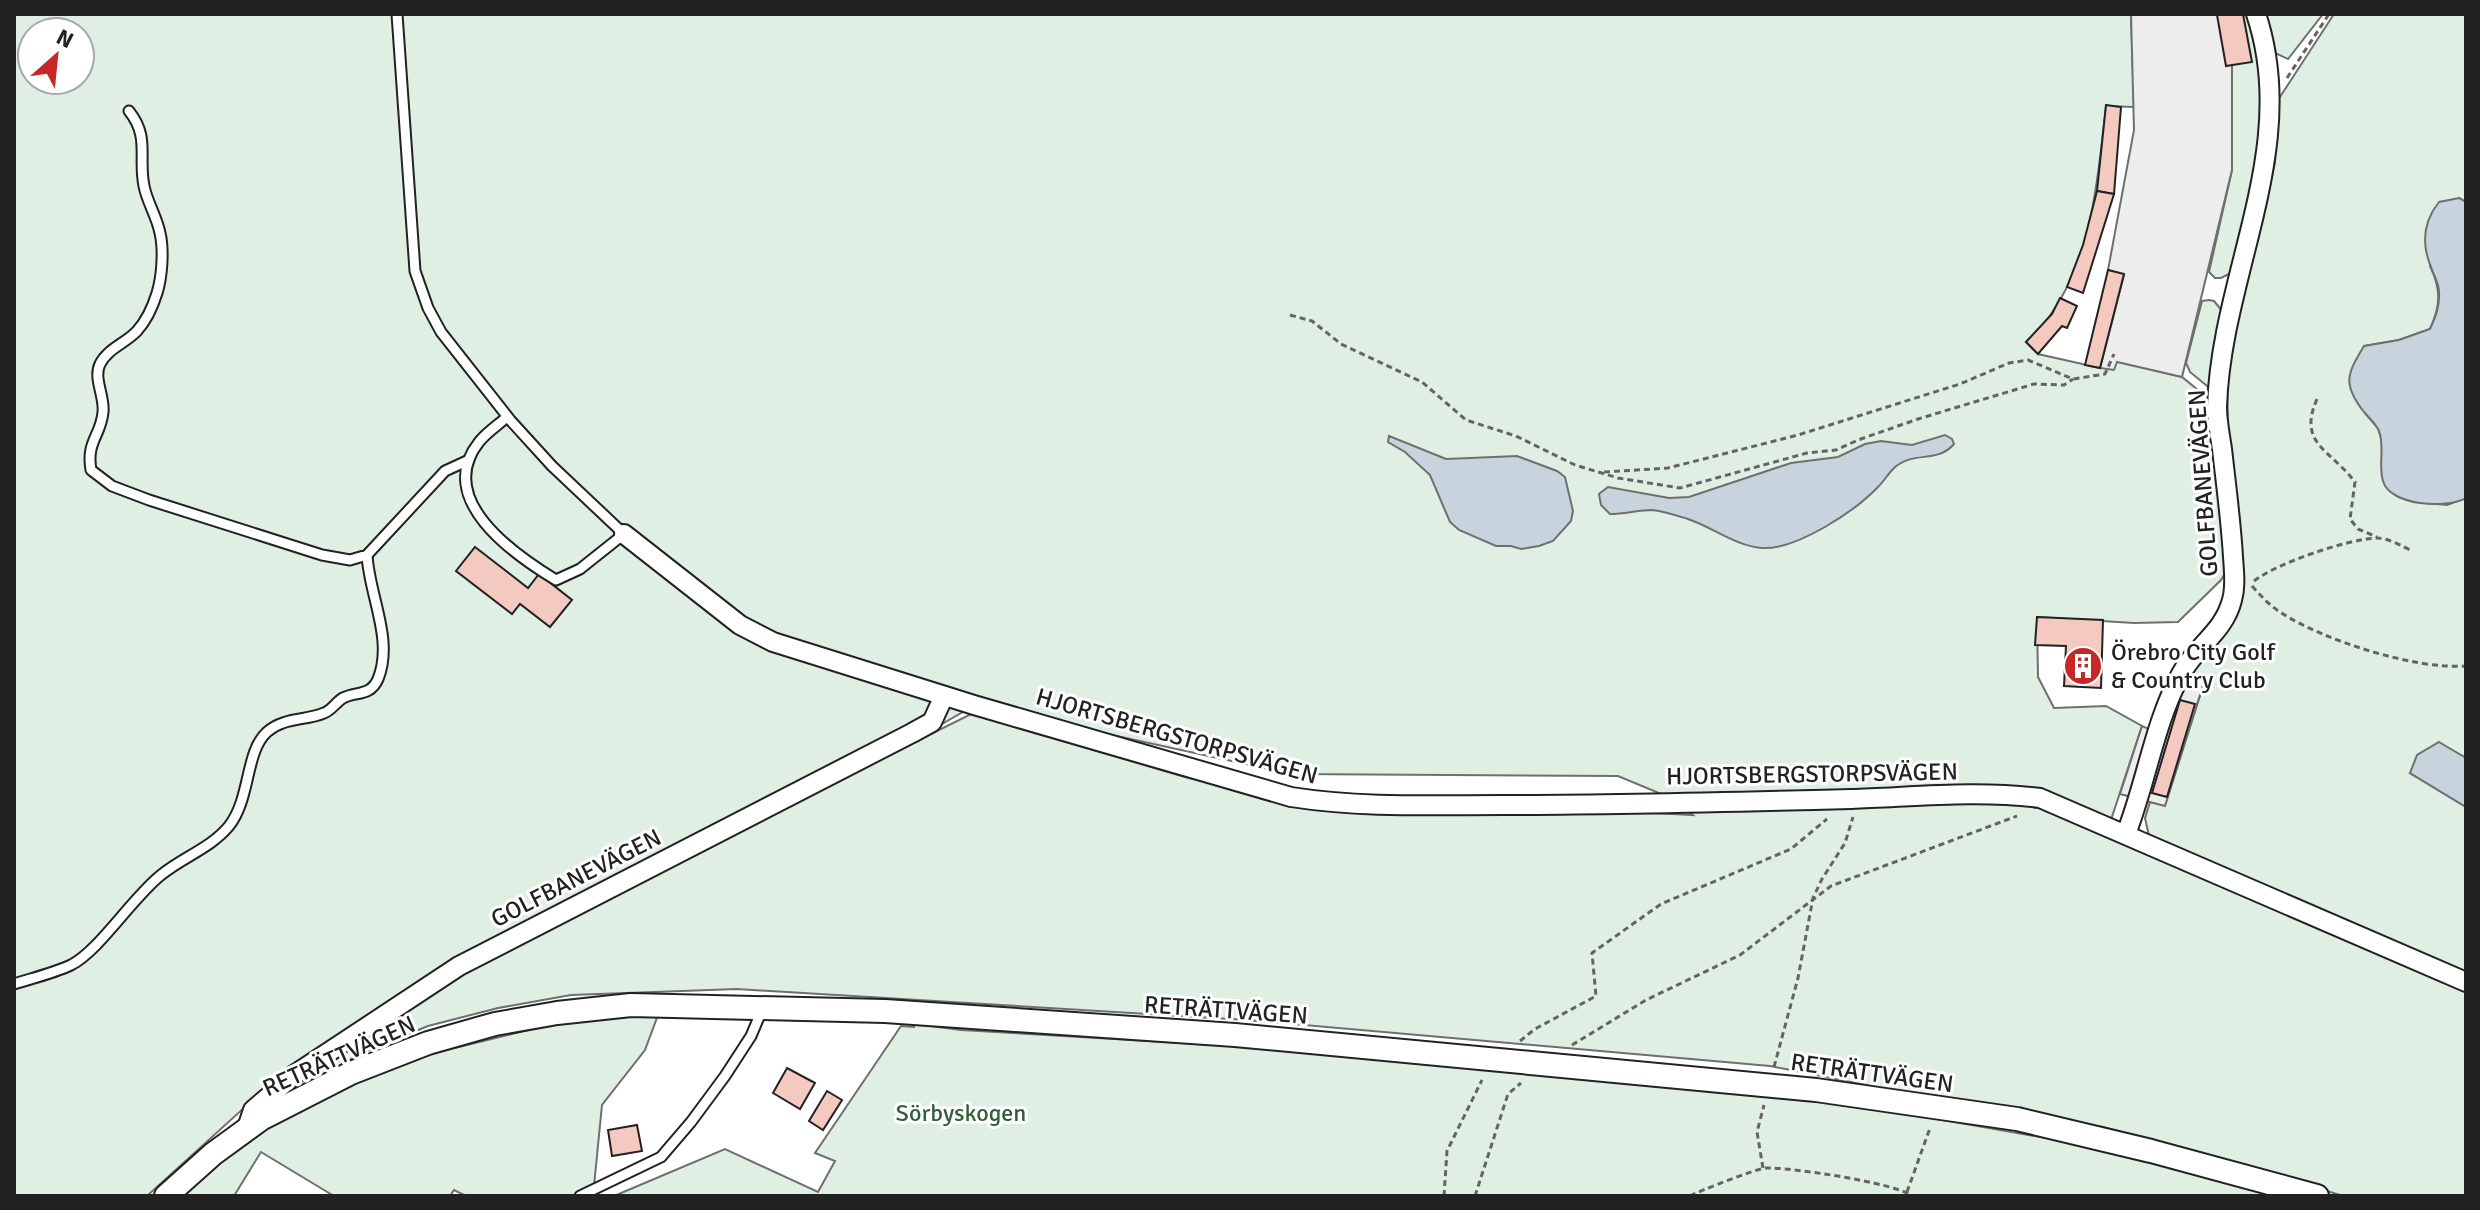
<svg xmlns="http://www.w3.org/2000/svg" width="2480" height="1210" viewBox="0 0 2480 1210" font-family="Signika,sans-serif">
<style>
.green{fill:#e0efe3;stroke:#6f6f6f;stroke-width:2;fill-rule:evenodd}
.parking{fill:#ededed;stroke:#6f6f6f;stroke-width:2}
.water{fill:#c7d3dd;stroke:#6f6f6f;stroke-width:2}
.building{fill:#f3c9c0;stroke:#222;stroke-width:2}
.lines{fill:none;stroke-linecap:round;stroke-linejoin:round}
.service-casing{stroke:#222;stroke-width:13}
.minor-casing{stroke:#222;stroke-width:22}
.tertiary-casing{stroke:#222;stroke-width:26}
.path{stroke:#646464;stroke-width:3;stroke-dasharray:6 4;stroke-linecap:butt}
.service{stroke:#fff;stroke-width:9}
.minor{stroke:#fff;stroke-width:18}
.tertiary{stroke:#fff;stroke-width:22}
.labels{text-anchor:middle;stroke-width:6;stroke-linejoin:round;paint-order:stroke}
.street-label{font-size:24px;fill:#222;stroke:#fff}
.poi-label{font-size:24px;fill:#222;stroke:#fff;text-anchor:start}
.park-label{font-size:24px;fill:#2f5e38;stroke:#fff}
</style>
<rect width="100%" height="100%" fill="#fff"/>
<g class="green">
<path d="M 14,14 L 2131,14 L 2134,107 L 2106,106 C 2098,176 2093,255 2051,314 C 2045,324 2034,333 2026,342 L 2038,354 L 2100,368 L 2116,361 L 2182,377 L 2198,390 L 2212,408 L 2229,567 L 2221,580 L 2178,622 L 2134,623 L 2037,617 L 2038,677 L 2054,708 L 2106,706 L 2142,726 L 2107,832 L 2466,989 L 2466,1196 L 2343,1196 L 2238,1163 L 2103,1127 L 1936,1099 L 1770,1066 L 1247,1020 L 737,989 L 571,995 L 498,1008 L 428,1026 L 364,1052 L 269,1105 L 365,1022 L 278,1077 L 147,1196 L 14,1196 ZM 32,32 L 80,32 L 80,80 L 32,80 ZM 975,705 L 1291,774 L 1618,776 L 1676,800 L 1693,815 L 1596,810 L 1321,807 L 1185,777 L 971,714 L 883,758 Z"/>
<path d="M 2228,14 L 2249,14 L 2260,61 L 2261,156 L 2231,273 L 2221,278 L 2215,278 L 2209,272 L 2232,170 L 2232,38 Z"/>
<path d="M 2265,14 L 2323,14 L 2288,59 L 2275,53 Z"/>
<path d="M 2334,14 L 2466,14 L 2466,202 L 2459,198 L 2430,266 C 2441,289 2441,305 2430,329 L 2399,340 L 2364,346 L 2366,414 L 2378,428 L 2382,441 L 2426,503 L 2447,505 L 2466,498 L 2466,758 L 2439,743 L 2410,773 L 2466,807 L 2466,976 L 2149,836 L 2145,818 L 2150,802 L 2165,805 L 2205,680 L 2192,675 L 2195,668 L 2233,621 L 2243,596 L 2243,560 L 2228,436 L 2227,369 L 2240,300 L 2262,223 L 2275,162 L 2278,100 Z"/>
<path d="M 2209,300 L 2214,301 L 2223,312 L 2212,390 L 2190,372 L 2186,363 L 2202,301 Z"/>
<path d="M 658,1015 L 645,1050 L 602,1105 L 593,1196 L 466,1196 L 454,1190 L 450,1196 L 334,1196 L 261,1152 L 234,1196 L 173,1196 L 260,1126 L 319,1096 L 426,1055 L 573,1019 Z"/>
<path d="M 915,1024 L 961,1030 L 1251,1047 L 1767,1089 L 2097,1147 L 2276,1196 L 614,1196 L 725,1149 L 818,1192 L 835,1161 L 815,1153 L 901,1026 L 914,1027 Z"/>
</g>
<g class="parking">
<path d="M 2131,14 L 2228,14 L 2232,38 L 2232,170 L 2182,377 L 2117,362 L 2114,370 L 2100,368 L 2124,275 L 2108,270 L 2134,130 Z"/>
<path d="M 2180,671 L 2205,679 L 2165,806 L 2120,794 L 2142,726 L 2151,730 Z"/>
</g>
<g class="water">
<path d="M 2459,198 L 2466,202 L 2466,498 C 2447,509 2390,506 2383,481 C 2378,465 2385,447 2379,431 C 2376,424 2369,418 2364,412 C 2342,384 2347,374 2364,346 L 2399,340 L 2430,329 C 2436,316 2440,305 2439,292 C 2439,283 2434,276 2431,267 C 2421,243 2423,222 2439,202 Z"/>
<path d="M 1945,435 L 1952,439 L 1954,444 C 1937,464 1914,450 1894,468 C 1888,474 1884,481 1878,487 C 1855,511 1797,550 1762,548 C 1736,546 1712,527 1688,519 C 1678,516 1663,511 1652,510 C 1639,510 1624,514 1610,514 L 1601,505 L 1599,494 L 1608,487 L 1669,498 L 1689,497 L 1791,463 L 1838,457 L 1865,444 L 1881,441 L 1912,445 Z"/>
<path d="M 1389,436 L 1446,459 L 1517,456 L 1557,471 L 1565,477 L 1573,511 L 1571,521 L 1553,541 L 1539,546 L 1521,549 L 1511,546 L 1496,546 L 1459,530 L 1450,522 L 1430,475 L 1405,452 L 1388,442 Z"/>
<path d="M 2439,742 L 2466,758 L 2466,807 L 2410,773 L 2417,755 Z"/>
</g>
<g class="building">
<path d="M 2243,14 L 2252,62 L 2226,66 L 2217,15 Z"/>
<path d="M 2106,105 L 2121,107 L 2114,194 L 2097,191 Z"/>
<path d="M 2097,191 L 2114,194 L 2083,293 L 2067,287 L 2083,245 Z"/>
<path d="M 2108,270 L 2124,274 L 2100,368 L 2085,365 Z"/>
<path d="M 2060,298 L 2077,306 L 2067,328 L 2062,326 L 2038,354 L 2026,342 L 2052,314 Z"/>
<path d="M 475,547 L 528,588 L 539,574 L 572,600 L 550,627 L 520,604 L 512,614 L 456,571 Z"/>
<path d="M 2037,617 L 2103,620 L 2101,688 L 2064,686 L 2066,646 L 2035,645 Z"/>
<path d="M 2180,700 L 2195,704 L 2167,797 L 2152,793 Z"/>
<path d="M 787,1068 L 815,1083 L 800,1109 L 773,1093 Z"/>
<path d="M 827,1091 L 842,1100 L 823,1130 L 809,1121 Z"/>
<path d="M 637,1125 L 642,1151 L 612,1156 L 608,1130 Z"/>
</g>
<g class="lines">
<g class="service-casing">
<g id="service">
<path d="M 397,14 L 415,271 L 428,308 L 441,332 L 511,421 L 552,466 L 624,534 L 580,569 L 556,580 C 513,554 434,499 479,442 C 487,432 498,425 507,417"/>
<path d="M 129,111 C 150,137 138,157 144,186 C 147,202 157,217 160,233 C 164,250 162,277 157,293 C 153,306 146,321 137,331 C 126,343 107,349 100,364 C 93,378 105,397 103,412 C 101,436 86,441 91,470 L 112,486 L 149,500 L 322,555 L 350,560 L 367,555 L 445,471 L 469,460"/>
<path d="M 14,984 C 33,978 54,973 71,965 C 99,951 132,898 161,875 C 183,857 211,848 229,826 C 251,798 245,752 267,732 C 284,717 305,721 324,713 C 332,710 336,702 343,698 C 356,691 370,697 378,679 C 394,640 369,595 367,555"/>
<path d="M 580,1196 L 661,1157 L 691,1122 L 725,1076 L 751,1036 L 762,1010"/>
</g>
</g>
<g class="minor-casing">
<g id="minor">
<path d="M 624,534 L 740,625 L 773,642 L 974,705 L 1291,797 C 1361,808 1433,805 1504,805 C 1619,805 1735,802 1851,799 C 1914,797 1977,790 2040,798 L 2466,982"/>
<path d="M 2126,834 C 2146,783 2155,721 2181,674 C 2196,646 2224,632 2232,600 C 2236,586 2234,572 2233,557 C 2231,521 2226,485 2222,449 C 2220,435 2217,421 2217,407 C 2221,274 2301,148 2256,14"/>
<path d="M 246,1131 L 253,1110 L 294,1075 L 459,966 L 912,733 L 932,722 L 944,696"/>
</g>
</g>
<g class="tertiary-casing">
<path id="tertiary" d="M 166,1196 L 213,1154 L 261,1119 L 351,1073 L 428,1043 L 495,1024 L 557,1013 L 631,1005 L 885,1011 L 1235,1035 L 1816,1090 L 2017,1119 L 2151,1151 L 2317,1196"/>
</g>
<g class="path">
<path d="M 2287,78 L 2329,14"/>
<path d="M 1290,315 L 1312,321 L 1341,344 L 1422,382 L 1466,420 L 1516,436 L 1575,465 L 1618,478 L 1680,488 L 1807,453 L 1836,450 L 1858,440 L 1918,419 L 2034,384 L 2064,385 L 2073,379"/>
<path d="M 2317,399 C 2297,444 2331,450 2355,482 L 2350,519 L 2358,529 L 2377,537"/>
<path d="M 1604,472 L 1668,468 L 1798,435 L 1960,384 L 2009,363 L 2028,360 L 2073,379 L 2105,374 L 2114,354"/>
<path d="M 2254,581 C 2277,563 2348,539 2377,538 C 2388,538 2402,546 2412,551"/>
<path d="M 2252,586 C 2261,596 2269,605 2280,612 C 2322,640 2416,670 2466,666"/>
<path d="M 1520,1041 L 1535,1029 L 1596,996 L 1592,953 L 1661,904 L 1791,849 L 1827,819"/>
<path d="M 1572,1045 L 1646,1000 L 1740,955 L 1831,886 L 2017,816"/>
<path d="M 1774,1067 L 1798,978 L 1813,898 L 1822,879 L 1845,843 L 1853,817"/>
<path d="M 1763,1168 L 1757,1132 L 1764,1105"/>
<path d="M 1907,1192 L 1930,1128"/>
<path d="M 1444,1196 L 1447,1151 L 1482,1080"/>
<path d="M 1475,1196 L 1508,1094 L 1521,1083"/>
<path d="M 1690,1196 C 1699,1191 1758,1168 1766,1168 C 1788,1167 1897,1183 1912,1196"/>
</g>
<use href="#service" class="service"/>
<use href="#minor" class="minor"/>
<use href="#tertiary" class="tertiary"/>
</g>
<defs>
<g id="building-disc" transform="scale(2)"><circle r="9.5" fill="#c62828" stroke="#fff"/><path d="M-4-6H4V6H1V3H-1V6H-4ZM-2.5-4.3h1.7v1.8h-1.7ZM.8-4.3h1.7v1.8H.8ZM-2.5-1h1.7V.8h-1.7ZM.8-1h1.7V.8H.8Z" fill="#fff"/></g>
</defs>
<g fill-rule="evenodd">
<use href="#building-disc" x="2083" y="666"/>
</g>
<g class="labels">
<g class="street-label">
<text transform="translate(2203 483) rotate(-94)" y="8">GOLFBANEVÄGEN</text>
<text transform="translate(1177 736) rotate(16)" y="8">HJORTSBERGSTORPSVÄGEN</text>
<text transform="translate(1812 774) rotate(-1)" y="8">HJORTSBERGSTORPSVÄGEN</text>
<text transform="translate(576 878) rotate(-27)" y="8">GOLFBANEVÄGEN</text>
<text transform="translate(1226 1010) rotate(4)" y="8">RETRÄTTVÄGEN</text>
<text transform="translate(339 1056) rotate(-24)" y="8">RETRÄTTVÄGEN</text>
<text transform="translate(1872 1073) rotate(8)" y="8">RETRÄTTVÄGEN</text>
</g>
<g class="poi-label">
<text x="2111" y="660">Örebro City Golf<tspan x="2111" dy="28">&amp; Country Club</tspan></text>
</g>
<g class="park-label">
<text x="961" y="1121">Sörbyskogen</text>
</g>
</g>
<rect width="2480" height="1210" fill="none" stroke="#222222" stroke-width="32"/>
<g transform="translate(56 56) rotate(27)"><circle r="38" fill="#ffffff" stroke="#a7a7a7" stroke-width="2"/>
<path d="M0-6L14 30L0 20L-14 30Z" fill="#c62828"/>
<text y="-12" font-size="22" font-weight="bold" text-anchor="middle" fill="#222222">N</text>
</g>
</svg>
